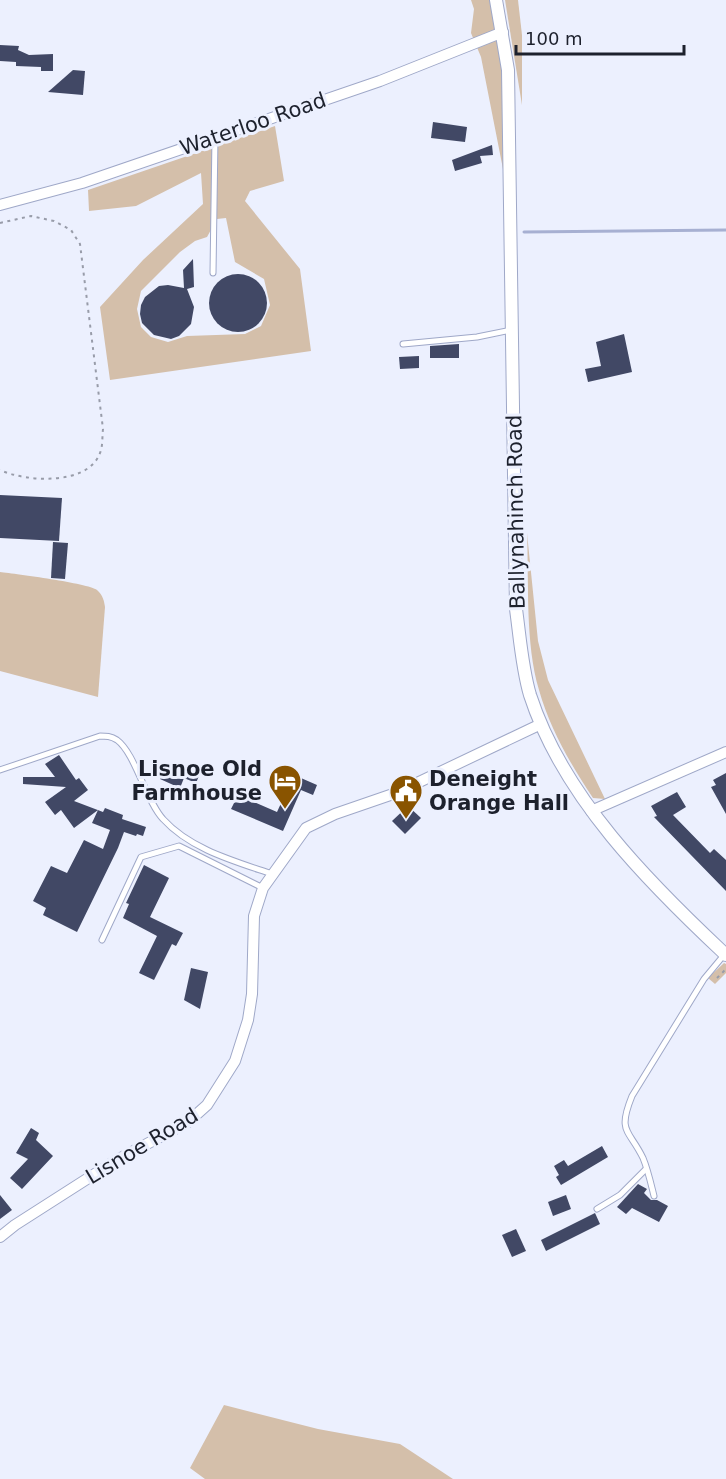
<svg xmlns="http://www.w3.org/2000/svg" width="726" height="1479" viewBox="0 0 726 1479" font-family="'DejaVu Sans',sans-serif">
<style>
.green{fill:#d4bfaa;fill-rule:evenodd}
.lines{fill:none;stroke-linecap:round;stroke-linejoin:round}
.stream{stroke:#a7b0d2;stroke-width:3}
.building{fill:#414865}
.service-casing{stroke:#9fa8c8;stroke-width:7}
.minor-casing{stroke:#9fa8c8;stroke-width:12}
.tertiary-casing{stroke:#9fa8c8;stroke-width:14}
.path{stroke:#989ca9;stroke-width:2;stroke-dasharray:3 4.5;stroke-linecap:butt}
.service{stroke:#fff;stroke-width:5}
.minor{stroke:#fff;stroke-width:10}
.tertiary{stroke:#fff;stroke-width:12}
.labels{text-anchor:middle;stroke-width:6;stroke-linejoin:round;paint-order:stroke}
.street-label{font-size:21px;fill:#1d212d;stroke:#ecf0fe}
.poi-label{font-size:21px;font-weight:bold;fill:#1d212d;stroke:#ecf0fe;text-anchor:end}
</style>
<rect width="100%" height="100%" fill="#ecf0fe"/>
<g class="green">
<path d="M 471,0 L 491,0 L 492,3 L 502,73 L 503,169 L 481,57 L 471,33 L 474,9 Z"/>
<path d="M 505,0 L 518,0 L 522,35 L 522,105 Z"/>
<path d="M 275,126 L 284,181 L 250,191 L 245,201 L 300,269 L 311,351 L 110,380 L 100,307 L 143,260 L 203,204 L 201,173 L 136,206 L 89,211 L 88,190 ZM 226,218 L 235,262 L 264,279 L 270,305 L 261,326 L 245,334 L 187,336 L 168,342 L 151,337 L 141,327 L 137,309 L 141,291 L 180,252 L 195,241 L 207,237 L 217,219 Z"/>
<path d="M 527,533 L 538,641 L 548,680 L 605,799 L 593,798 C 571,765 550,729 539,690 C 525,643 529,583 527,533 Z"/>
<path d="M 0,572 C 17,574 87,583 97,590 C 103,595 104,601 105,607 L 98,697 L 0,671 Z"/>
<path d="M 724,963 L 726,964 L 726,973 L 715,984 L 708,978 Z"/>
<path d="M 224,1405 L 318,1429 L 400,1444 L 453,1479 L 205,1479 L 190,1468 Z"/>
</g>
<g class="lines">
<path class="stream" d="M 524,232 L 726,230"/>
</g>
<g class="building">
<path d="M 0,45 L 19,46 L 18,50 L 29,55 L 53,54 L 53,71 L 41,71 L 41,67 L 16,66 L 16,62 L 0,61 Z"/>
<path d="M 73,70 L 85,71 L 83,95 L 48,92 Z"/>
<path d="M 433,122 L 467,127 L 465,142 L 431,138 Z"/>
<path d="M 492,145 L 493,155 L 480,156 L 482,163 L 455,171 L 452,160 Z"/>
<path d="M 193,259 L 194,287 L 187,289 L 194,307 L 191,324 L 179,336 L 171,339 L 154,335 L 142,323 L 140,314 L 141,305 L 145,297 L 159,286 L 168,285 L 184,288 L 183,270 Z"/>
<circle cx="238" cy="303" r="29"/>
<path d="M 624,334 L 632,372 L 588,382 L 585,369 L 601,366 L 596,342 Z"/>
<path d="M 459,344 L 459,358 L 430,358 L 430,346 Z"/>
<path d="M 419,356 L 419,368 L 400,369 L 399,357 Z"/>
<path d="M 0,495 L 62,498 L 59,541 L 0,538 Z"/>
<path d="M 53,542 L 68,543 L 65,579 L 51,578 Z"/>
<path d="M 59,755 L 76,780 L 79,778 L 88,790 L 74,801 L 103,812 L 105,808 L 123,815 L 122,819 L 146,827 L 143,836 L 137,834 L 136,836 L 124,832 L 118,848 L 77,932 L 43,915 L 46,908 L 33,901 L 51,866 L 67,873 L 84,840 L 103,849 L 110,830 L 92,823 L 98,810 L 74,828 L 61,810 L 55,815 L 45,802 L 66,787 L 23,784 L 23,777 L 55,777 L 45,764 Z"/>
<path d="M 176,764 L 191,770 L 192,767 L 201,771 L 196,783 L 184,778 L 180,788 L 160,779 L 166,765 L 174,769 Z"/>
<path d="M 726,773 L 726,814 L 711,787 L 716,785 L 713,780 Z"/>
<path d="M 294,775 L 317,785 L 313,795 L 301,790 L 283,831 L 231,809 L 238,795 L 277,812 Z"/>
<path d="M 677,792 L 686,807 L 673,815 L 710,853 L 714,849 L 726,860 L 726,891 L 654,817 L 657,816 L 651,806 Z"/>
<path d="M 408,806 L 421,818 L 405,834 L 392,821 Z"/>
<path d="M 144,865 L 169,878 L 150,917 L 183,933 L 176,946 L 172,944 L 154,980 L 139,973 L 157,936 L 123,918 L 129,904 L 126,903 Z"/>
<path d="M 191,968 L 208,972 L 200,1009 L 184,1000 Z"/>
<path d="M 31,1128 L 39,1133 L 36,1140 L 53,1156 L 22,1189 L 10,1178 L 28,1159 L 16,1153 Z"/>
<path d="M 602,1146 L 608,1157 L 561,1185 L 556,1177 L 559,1175 L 554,1166 L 564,1160 L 568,1166 Z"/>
<path d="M 638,1184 L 647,1189 L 644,1193 L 651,1200 L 657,1200 L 668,1206 L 659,1222 L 632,1208 L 626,1214 L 617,1207 Z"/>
<path d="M 0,1195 L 12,1210 L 0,1219 Z"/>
<path d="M 566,1195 L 571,1209 L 553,1216 L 548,1202 Z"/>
<path d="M 595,1213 L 600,1224 L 546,1251 L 541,1240 Z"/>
<path d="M 516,1229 L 526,1251 L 512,1257 L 502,1235 Z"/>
</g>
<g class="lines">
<g class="service-casing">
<g id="service">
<path d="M 213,273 L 215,137"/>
<path d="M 403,344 L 477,337 L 511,330"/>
<path d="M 0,770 L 100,736 C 106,736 111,736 117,740 C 135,753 146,801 163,819 C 190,849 234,861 272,874"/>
<path d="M 102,940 L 141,857 L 179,846 L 263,888"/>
<path d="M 654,1196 C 651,1184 648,1170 643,1158 C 629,1129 617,1133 632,1096 L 704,979 L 724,955"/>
<path d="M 597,1209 L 620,1195 L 646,1169"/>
</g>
</g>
<g class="minor-casing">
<g id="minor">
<path d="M 0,205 L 82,183 L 380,81 L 503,32"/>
<path d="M 591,811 L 726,752"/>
<path d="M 0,1237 L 15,1225 L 115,1161 L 188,1122 L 207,1105 L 235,1061 L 248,1020 L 252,994 L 254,916 L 263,888 L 306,828 L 335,814 L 396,793 L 541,724"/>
</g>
</g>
<g class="tertiary-casing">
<path id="tertiary" d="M 496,0 L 508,70 L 516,609 C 520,638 522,668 530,695 C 563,797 649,883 726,955"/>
</g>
<g class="path">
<path d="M 0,223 L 31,216 L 54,221 L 71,230 L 80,244 L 103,429 C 102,437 103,446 100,453 C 88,486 26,482 0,470"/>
<path d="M 717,978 L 726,969"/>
</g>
<use href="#service" class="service"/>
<use href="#minor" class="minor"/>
<use href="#tertiary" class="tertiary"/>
</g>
<defs>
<g id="hotel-pin" transform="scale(1.725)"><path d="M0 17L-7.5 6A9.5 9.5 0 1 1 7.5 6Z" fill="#895400" stroke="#ecf0fe"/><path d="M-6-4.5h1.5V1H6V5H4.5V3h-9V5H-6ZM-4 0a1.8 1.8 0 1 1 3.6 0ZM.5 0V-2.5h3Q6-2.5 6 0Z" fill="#fff"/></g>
<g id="civic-pin" transform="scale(1.725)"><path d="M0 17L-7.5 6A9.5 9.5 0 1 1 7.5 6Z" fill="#895400" stroke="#ecf0fe"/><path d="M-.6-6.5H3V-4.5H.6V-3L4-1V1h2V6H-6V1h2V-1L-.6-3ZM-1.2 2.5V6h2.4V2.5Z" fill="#fff"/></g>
</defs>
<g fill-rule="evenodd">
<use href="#hotel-pin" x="285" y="781"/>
<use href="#civic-pin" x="406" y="791"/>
</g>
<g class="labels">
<g class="street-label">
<text transform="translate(253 124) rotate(-19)" y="7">Waterloo Road</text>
<text transform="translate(516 512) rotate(-91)" y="7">Ballynahinch Road</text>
<text transform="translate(142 1146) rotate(-31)" y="7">Lisnoe Road</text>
</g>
<g class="poi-label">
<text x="262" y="776">Lisnoe Old<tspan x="262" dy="24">Farmhouse</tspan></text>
<text x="429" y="786" text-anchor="start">Deneight<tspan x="429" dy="24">Orange Hall</tspan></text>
</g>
</g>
<path d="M516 45v9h168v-9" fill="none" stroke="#1d212d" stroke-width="3"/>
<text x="525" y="45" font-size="18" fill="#1d212d" stroke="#ecf0fe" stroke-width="4.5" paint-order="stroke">100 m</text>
</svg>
